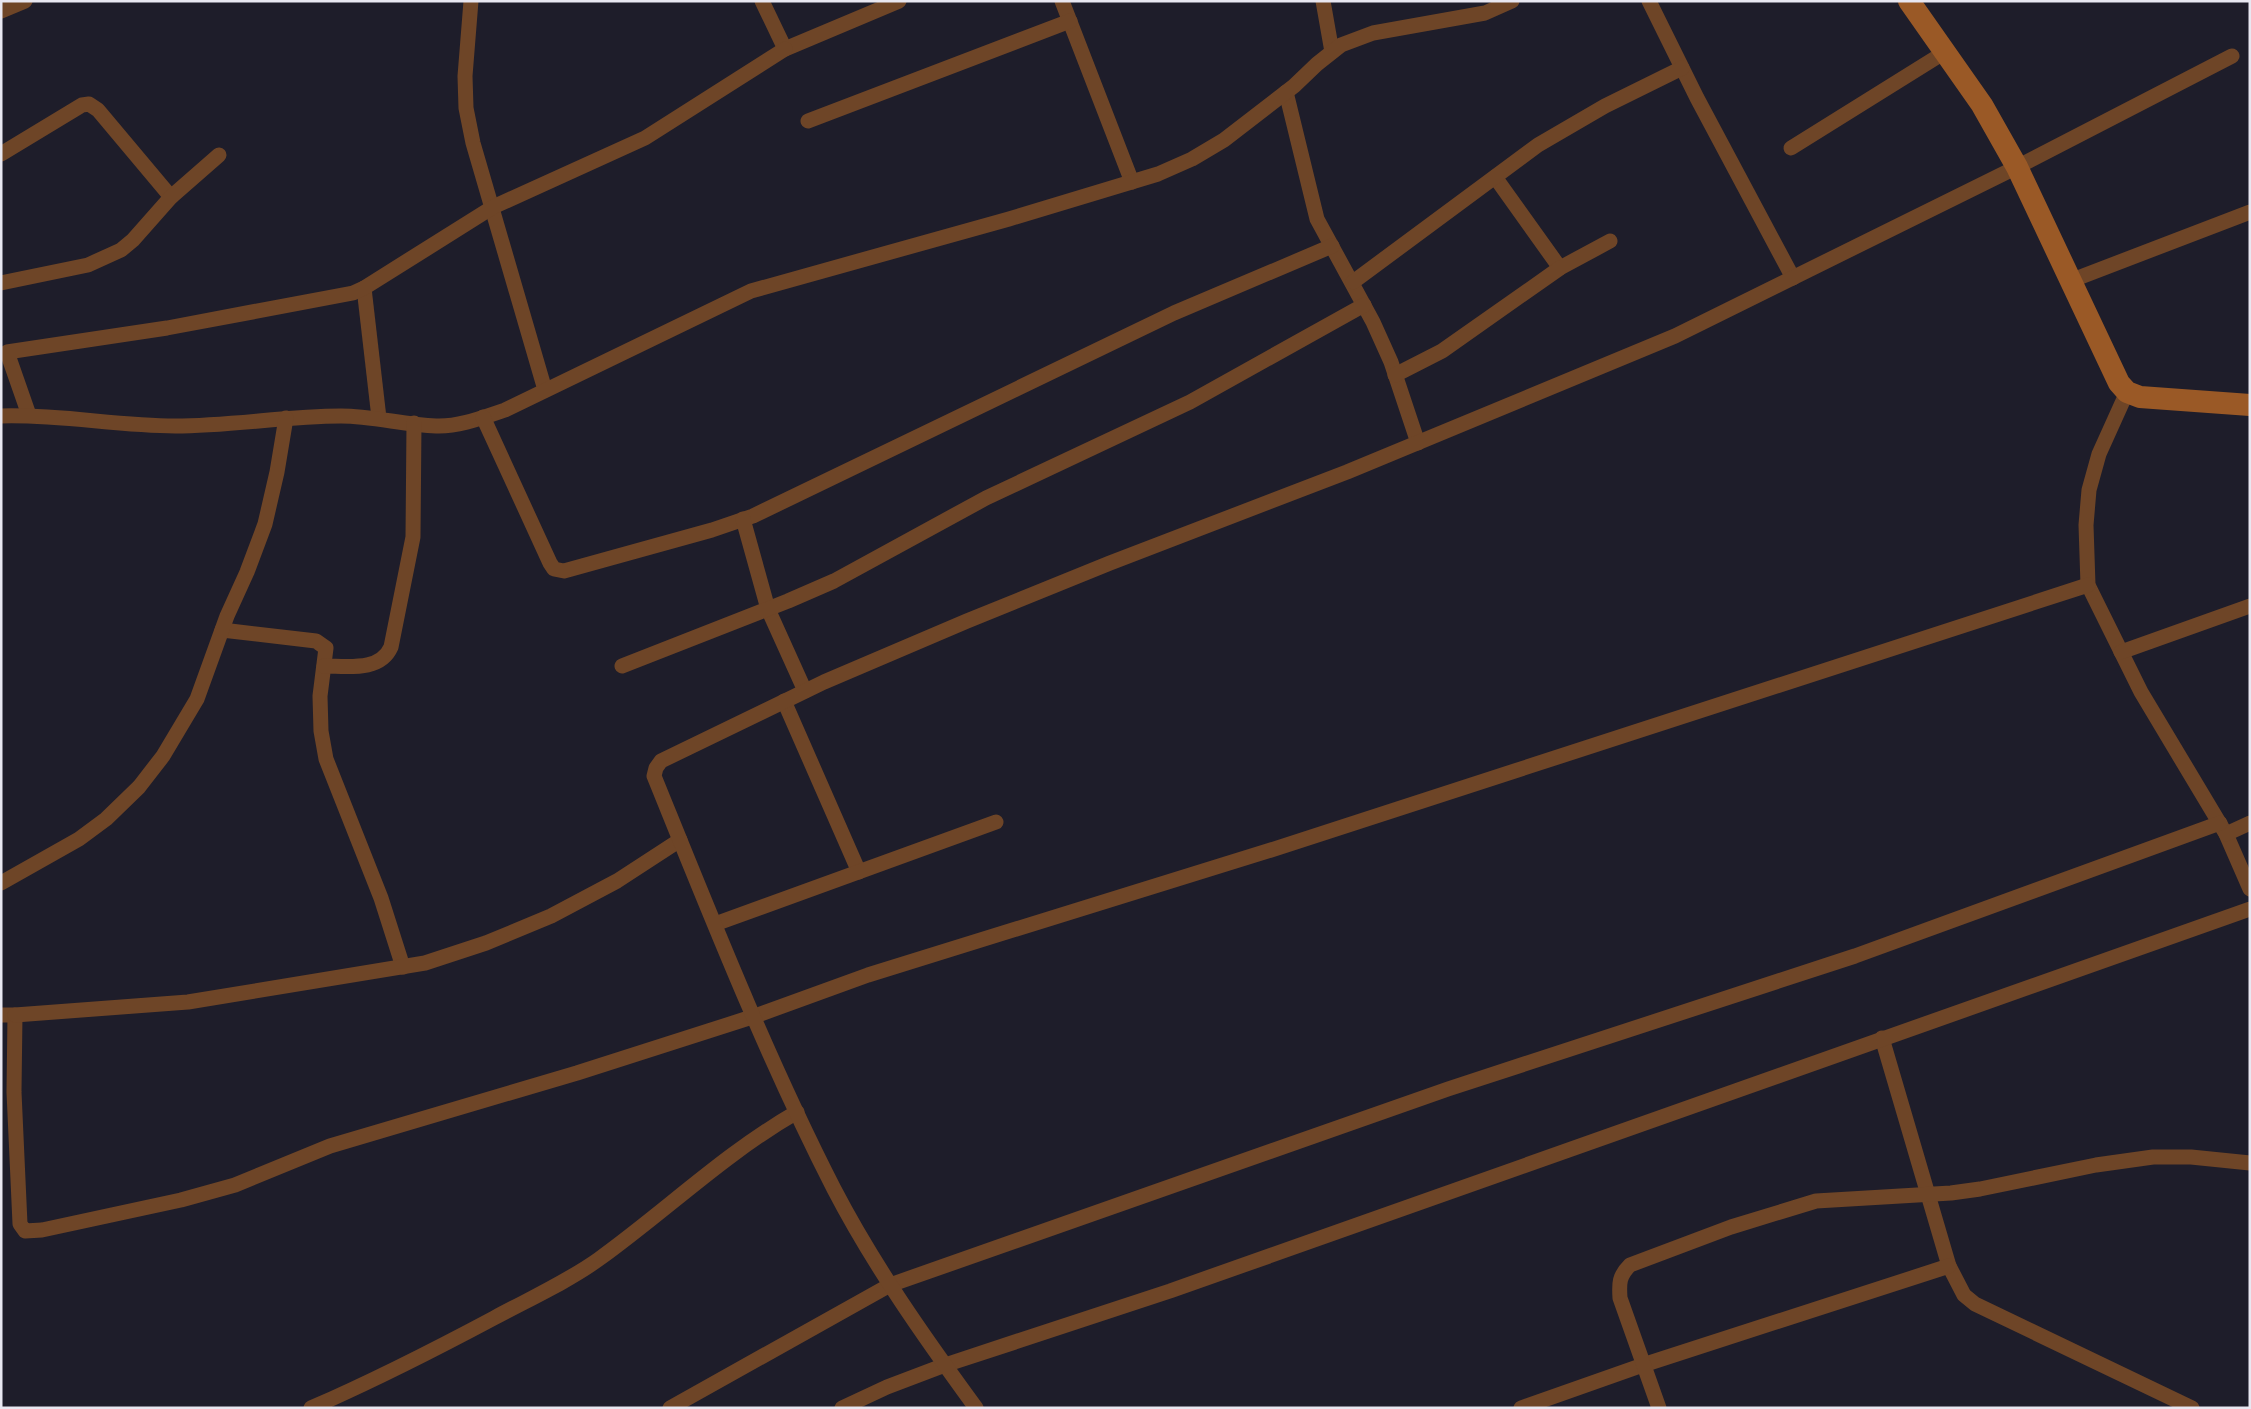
<svg xmlns="http://www.w3.org/2000/svg" width="2251" height="1409" viewBox="0 0 2251 1409" font-family="'DM Sans',sans-serif">
<style>
.lines{fill:none;stroke-linecap:round;stroke-linejoin:round}
.street{stroke:#6e4527;stroke-width:15}
.secondary{stroke:#9a5926;stroke-width:22}
</style>
<rect width="100%" height="100%" fill="#1e1d2a"/>
<g class="lines">
<g class="street">
<path d="M 471,1 L 465,76 L 466,108 L 473,143 L 545,390"/>
<path d="M 762,1 L 785,49 L 899,1"/>
<path d="M 1062,1 L 1132,182"/>
<path d="M 1323,1 L 1332,52"/>
<path d="M 1649,1 L 1697,98 L 1793,278"/>
<path d="M 1,11 L 25,1"/>
<path d="M 1286,92 L 1317,219 L 1373,322 L 1391,362 L 1418,443"/>
<path d="M 808,121 L 1070,21"/>
<path d="M 1791,148 L 1945,52"/>
<path d="M 1,154 L 82,105 L 89,104 L 98,110 L 171,197"/>
<path d="M 1495,177 L 1560,268"/>
<path d="M 2070,281 L 2250,212"/>
<path d="M 1353,282 L 1538,145 L 1605,106 L 1682,68"/>
<path d="M 1,283 L 88,265 L 121,250 L 133,240 L 171,197 L 219,155"/>
<path d="M 364,288 L 379,418"/>
<path d="M 1395,375 L 1442,351 L 1560,268 L 1610,241"/>
<path d="M 2127,392 L 2099,454 L 2089,490 L 2086,525 L 2088,585 L 2141,692 L 2226,834 L 2250,889"/>
<path d="M 29,415 L 7,352 L 167,328 L 353,293 L 364,288 L 493,207 L 645,138 L 785,49"/>
<path d="M 1,416 C 59,414 117,426 175,426 C 231,426 286,416 341,416 C 373,416 404,425 436,426 C 459,427 484,417 505,410 L 751,291 L 1009,219 L 1158,174 L 1192,159 L 1224,140 L 1294,86 L 1317,64 L 1341,45 L 1373,33 L 1485,13 L 1512,1"/>
<path d="M 483,417 L 550,563 L 554,569 L 564,571 L 712,530 L 753,516 L 1174,313 L 1332,246"/>
<path d="M 743,519 L 768,609 L 805,691"/>
<path d="M 222,630 L 316,641 L 326,648 L 320,696 L 321,731 L 326,759 L 381,898 L 403,967"/>
<path d="M 2121,652 L 2250,606"/>
<path d="M 324,666 C 347,666 380,672 391,647 L 413,537 L 414,423"/>
<path d="M 622,666 L 788,601 L 834,581 L 986,498 L 1190,402 L 1364,305"/>
<path d="M 784,701 L 859,872"/>
<path d="M 2226,834 L 2250,823"/>
<path d="M 1,883 L 79,839 L 106,819 L 139,787 L 163,756 L 197,699 L 227,616 L 247,572 L 265,524 L 277,472 L 286,418"/>
<path d="M 715,924 L 996,822"/>
<path d="M 1,1015 L 15,1015 L 14,1092 L 20,1224 L 25,1231 L 42,1230 L 181,1200 L 235,1185 L 330,1146 L 577,1073 L 755,1016 L 868,975 L 1271,850 L 2088,585"/>
<path d="M 15,1015 L 188,1002 L 425,963 L 486,943 L 551,916 L 617,881 L 680,840"/>
<path d="M 1882,1038 L 1949,1266 L 1964,1295 L 1975,1304 L 2192,1408"/>
<path d="M 311,1408 C 373,1381 434,1350 494,1318 C 529,1299 567,1282 599,1259 C 667,1210 724,1154 797,1112"/>
<path d="M 670,1408 L 890,1285 L 1448,1089 L 1855,956 L 2220,823"/>
<path d="M 842,1408 L 887,1387 L 945,1365 L 1170,1291 L 2250,909"/>
<path d="M 976,1408 C 925,1338 874,1266 834,1189 C 766,1056 710,914 654,776 L 656,768 L 661,761 L 824,682 L 967,621 L 1110,563 L 1347,472 L 1675,336 L 2017,167 L 2232,56"/>
<path d="M 1521,1408 L 1643,1365 L 1949,1266"/>
<path d="M 1659,1408 L 1620,1298 C 1619,1283 1619,1276 1630,1265 L 1731,1227 L 1816,1201 L 1951,1193 L 1980,1189 L 2096,1165 L 2153,1157 L 2191,1157 L 2250,1163"/>
</g>
<path class="secondary" d="M 1909,1 L 1982,105 L 2017,167 L 2119,383 L 2127,392 L 2140,397 L 2250,405"/>
</g>
<rect width="2251" height="1409" fill="none" stroke="#e8e7f1" stroke-width="5"/>
</svg>
